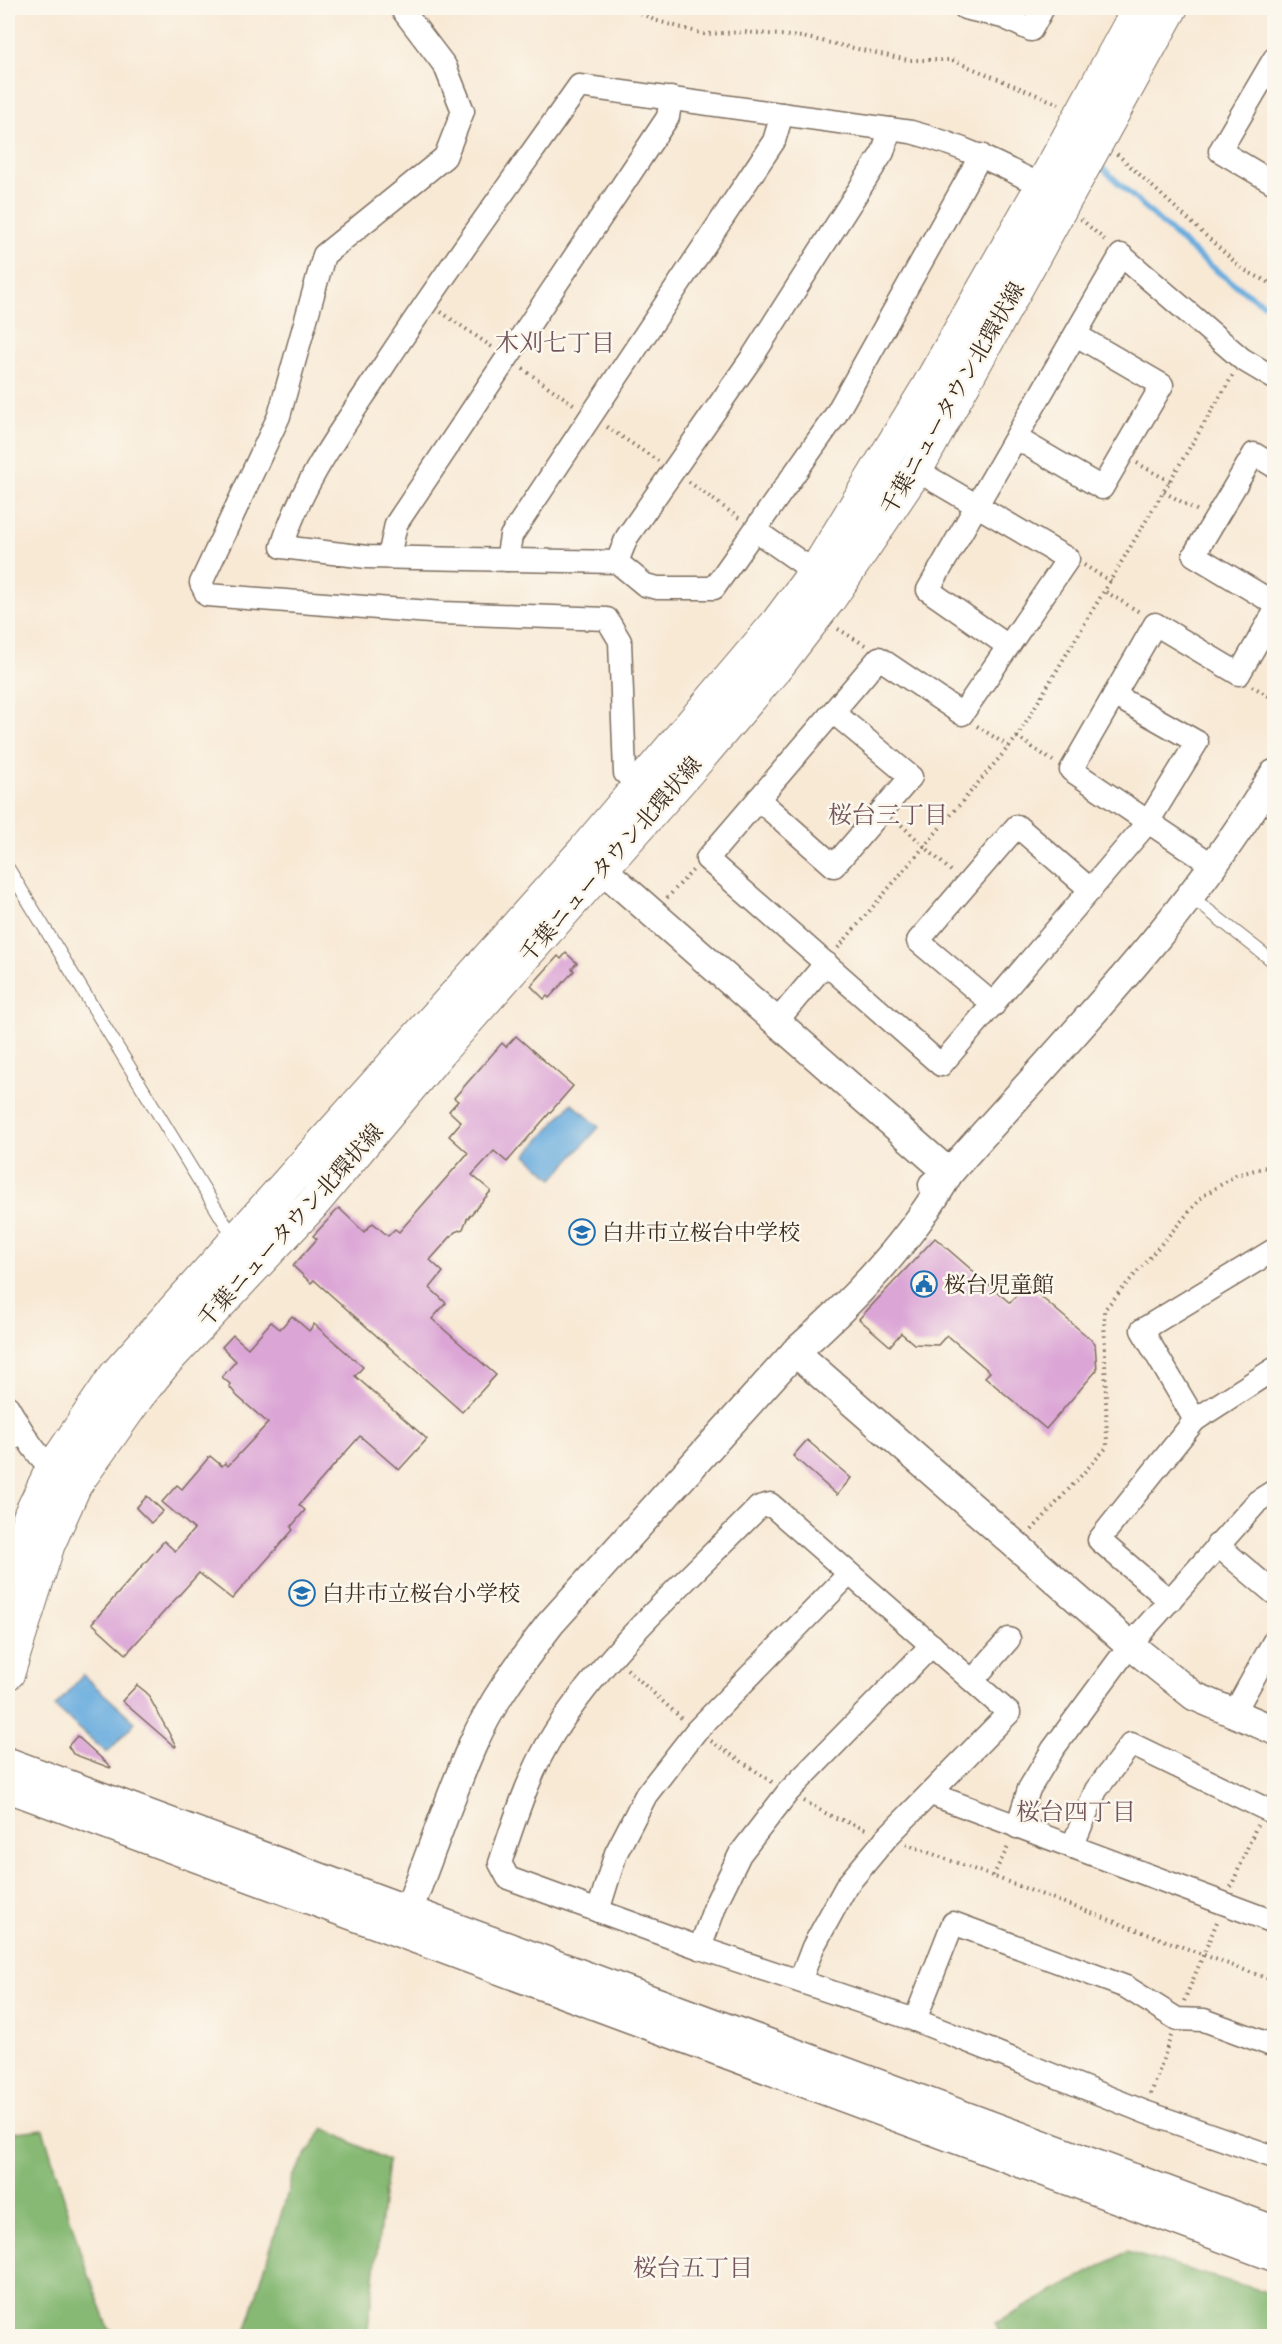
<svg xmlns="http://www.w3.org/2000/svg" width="1282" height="2344" viewBox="0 0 1282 2344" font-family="Alegreya,'Noto Serif JP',serif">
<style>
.forest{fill:#87b974;stroke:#617249;stroke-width:1.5}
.water{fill:#68acde;stroke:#526b7e;stroke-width:1.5}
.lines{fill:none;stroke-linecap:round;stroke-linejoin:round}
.stream{stroke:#68acde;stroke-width:6}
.building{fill:#dba5d6}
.service-casing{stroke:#7d6d5e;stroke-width:14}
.minor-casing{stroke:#7d6d5e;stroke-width:25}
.tertiary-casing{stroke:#7d6d5e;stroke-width:31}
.secondary-casing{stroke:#7d6d5e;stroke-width:35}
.path{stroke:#7d6d5e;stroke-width:4;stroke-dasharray:1.5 4.5;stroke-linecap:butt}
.service{stroke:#fff;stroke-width:12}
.minor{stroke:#fff;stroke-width:22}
.tertiary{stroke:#fff;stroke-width:28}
.secondary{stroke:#fff;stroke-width:33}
.labels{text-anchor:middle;stroke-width:5;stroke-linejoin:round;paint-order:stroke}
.street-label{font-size:22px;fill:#3b2a1e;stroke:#fbf7ec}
.poi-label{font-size:22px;fill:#3b2a1e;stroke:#fbf7ec;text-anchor:start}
.neighbourhood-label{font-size:24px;fill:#73555e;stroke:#fbf7ec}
</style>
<rect width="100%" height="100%" fill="#fbf7ec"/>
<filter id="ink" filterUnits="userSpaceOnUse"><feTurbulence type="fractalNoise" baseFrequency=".0167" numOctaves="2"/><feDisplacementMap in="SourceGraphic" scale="12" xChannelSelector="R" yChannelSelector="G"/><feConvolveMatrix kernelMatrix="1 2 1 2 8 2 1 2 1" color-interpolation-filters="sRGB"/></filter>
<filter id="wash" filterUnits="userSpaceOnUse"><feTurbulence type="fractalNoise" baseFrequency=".008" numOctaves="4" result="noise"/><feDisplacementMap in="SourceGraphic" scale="24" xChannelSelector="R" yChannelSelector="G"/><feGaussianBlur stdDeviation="1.35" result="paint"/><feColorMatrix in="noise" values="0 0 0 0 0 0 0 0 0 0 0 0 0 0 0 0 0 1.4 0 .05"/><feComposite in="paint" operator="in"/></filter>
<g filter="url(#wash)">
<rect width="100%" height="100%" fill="#f8e9d5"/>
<g class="forest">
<path d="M 324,2128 L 388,2161 L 367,2336 L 244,2336 L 293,2175 Z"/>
<path d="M 43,2129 L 81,2254 L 109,2329 L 126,2336 L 8,2336 L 8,2133 Z"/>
<path d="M 1126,2252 L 1274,2294 L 1274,2336 L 999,2336 L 996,2323 Z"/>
</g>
<g class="water">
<path d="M 572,1103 L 599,1127 L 553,1179 L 526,1155 Z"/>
<path d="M 83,1675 L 135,1722 L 107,1753 L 55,1707 Z"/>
</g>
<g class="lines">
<path class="stream" d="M 1097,163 C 1153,214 1208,272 1274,310"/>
</g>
<g id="blocks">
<g class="building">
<path d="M 566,953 L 577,963 L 572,968 L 574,971 L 549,998 L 547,996 L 544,999 L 531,986 L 558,956 L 561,959 Z"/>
<path d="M 516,1036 L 573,1086 L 507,1162 L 494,1151 L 472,1175 L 491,1191 L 467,1219 L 463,1229 L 455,1232 L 430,1260 L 443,1272 L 430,1288 L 446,1303 L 432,1319 L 496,1375 L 462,1412 L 314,1280 L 311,1283 L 293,1266 L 317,1239 L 313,1236 L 339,1208 L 364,1232 L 373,1223 L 388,1236 L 395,1229 L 399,1232 L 468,1153 L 449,1136 L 461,1122 L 449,1111 L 458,1101 L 454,1098 L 502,1043 L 506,1047 Z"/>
<path d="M 935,1238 L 1010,1303 L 1026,1284 L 1095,1343 L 1097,1370 L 1046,1429 L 985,1377 L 990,1372 L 947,1335 L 938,1345 L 914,1344 L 901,1333 L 890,1346 L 859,1319 Z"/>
<path d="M 292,1316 L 309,1331 L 314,1324 L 363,1367 L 355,1376 L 427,1439 L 399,1470 L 360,1436 L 299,1505 L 305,1510 L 291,1527 L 293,1530 L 232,1599 L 199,1573 L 126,1654 L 92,1623 L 164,1541 L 175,1551 L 194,1529 L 162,1502 L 177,1485 L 182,1489 L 210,1456 L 222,1466 L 225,1463 L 228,1466 L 268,1423 L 237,1396 L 229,1386 L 230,1384 L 222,1377 L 236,1361 L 222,1347 L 233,1335 L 248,1348 L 271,1322 L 280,1329 Z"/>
<path d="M 807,1440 L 851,1478 L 837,1495 L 793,1456 Z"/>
<path d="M 147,1496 L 163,1511 L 151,1523 L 136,1508 Z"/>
<path d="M 137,1685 L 147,1693 L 176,1746 L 175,1747 L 122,1701 Z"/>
<path d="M 77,1736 L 111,1767 L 110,1768 L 73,1754 L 68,1746 Z"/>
</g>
</g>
</g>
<g filter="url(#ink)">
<use href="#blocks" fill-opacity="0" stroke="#7d6d5e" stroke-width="1.5"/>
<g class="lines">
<g class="service-casing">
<g id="service">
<path d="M 8,868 L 234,1238"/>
<path d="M 1190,896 L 1274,962"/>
<path d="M 8,1447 L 25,1437"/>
</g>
</g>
<g class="minor-casing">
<g id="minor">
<path d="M 401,8 L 445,66 L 463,111 L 445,157 L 324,255 L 279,416 L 201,583 L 207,595 L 443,613 L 607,619 L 620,641 L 625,773 L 638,785"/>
<path d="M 965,8 L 1003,17 L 1031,30 L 1043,8"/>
<path d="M 1274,59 L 1220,151 L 1274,183"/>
<path d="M 981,155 L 835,416 L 714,588 L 658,588 L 645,585 L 617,562 L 367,557 L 282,547 C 302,482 342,429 379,373 C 443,275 512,181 579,86 L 911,132 C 960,145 997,163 1042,186"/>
<path d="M 1016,438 L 1102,488 L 1162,385 L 1076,335"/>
<path d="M 1274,466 L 1254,454 L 1194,555 L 1274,603"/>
<path d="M 916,470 L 1068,559 L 962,714 L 879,658 L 707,859 L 941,1065 L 1148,822 L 1197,742 L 1114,695"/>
<path d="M 756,531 L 815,572"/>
<path d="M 389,557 L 396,524 L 668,117 L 671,98"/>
<path d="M 507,560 L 511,536 L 774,141 L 782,114"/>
<path d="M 617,562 L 627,537 L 751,359 L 883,152 L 890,129"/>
<path d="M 1008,646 L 928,590 L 1121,255 L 1242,359 L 1274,378"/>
<path d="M 758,799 L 834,866 L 911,777 L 833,712"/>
<path d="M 1214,866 L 1071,770 L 1155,624 L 1239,674 L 1274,613"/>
<path d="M 994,1005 L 918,941 L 1017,826 L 1091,890"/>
<path d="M 776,1022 L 826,963"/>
<path d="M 8,1407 C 22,1431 37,1459 61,1476"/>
<path d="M 1195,1420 L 1142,1330 L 1274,1250"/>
<path d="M 1217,1545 L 1274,1593"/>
<path d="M 1170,1601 L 1099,1540 L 1195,1420 L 1274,1369"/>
<path d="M 973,1680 L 1009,1639"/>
<path d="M 1234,1713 L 1274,1641"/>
<path d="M 931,1794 L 1274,1922"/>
<path d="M 1017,1827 L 1029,1789 L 1053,1749 L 1130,1645 L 1258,1501 L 1274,1491"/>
<path d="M 1072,1847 L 1096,1790 L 1131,1744 L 1274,1813"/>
<path d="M 598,1911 L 616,1853 L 646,1795 L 696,1731 L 849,1574"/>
<path d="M 700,1948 L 717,1901 L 740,1854 L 788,1792 L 932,1645"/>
<path d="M 800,1981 L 813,1947 L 847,1885 L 887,1837 L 1009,1713 L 770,1504 L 759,1507 C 689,1579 609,1648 554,1733 C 529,1773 515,1819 500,1863 L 508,1878 L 700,1948 L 915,2020 L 1145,2112 L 1274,2157"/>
<path d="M 915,2020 L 953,1923 L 1126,1987 L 1177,2019 L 1204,2020 L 1274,2046"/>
</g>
</g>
<g class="tertiary-casing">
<g id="tertiary">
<path d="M 585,854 L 949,1173"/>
<path d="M 933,1185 L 949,1173 C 1062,1045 1186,921 1274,774"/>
<path d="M 795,1352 L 1130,1645 L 1194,1696 L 1274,1730"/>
<path d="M 8,1762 L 1274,2230"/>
<path d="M 8,1788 L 1274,2257"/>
<path d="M 409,1909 C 430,1855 449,1799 472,1746 C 491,1702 521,1662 550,1624 L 795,1352 C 853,1302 912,1239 949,1173"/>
</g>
</g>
<g class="secondary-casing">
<g id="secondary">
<path d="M 8,1579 L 31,1513 L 52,1469 L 115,1376 L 583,852 L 777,623 L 815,572 L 928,387 L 1042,186 L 1139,8"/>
<path d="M 8,1673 L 48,1545 L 75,1485 L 138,1396 L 166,1361 L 312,1205 L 442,1049 L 688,771 L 779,664 L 830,598 L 916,470 L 1171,8"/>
</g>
</g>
<g class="path">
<path d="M 630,8 L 654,20 L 704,34 L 745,32 L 803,37 L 908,60 L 952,60 L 1059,104"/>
<path d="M 1117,154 L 1242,269 L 1274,285"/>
<path d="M 1081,219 L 1107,242"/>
<path d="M 441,312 L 492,347"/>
<path d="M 523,369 L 576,406"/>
<path d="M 607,427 L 658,461"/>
<path d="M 1137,463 L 1171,482"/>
<path d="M 689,482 L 739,518"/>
<path d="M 1164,492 L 1198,511"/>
<path d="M 1084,565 L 1112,582"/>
<path d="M 1106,592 L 1141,613"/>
<path d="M 838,629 L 865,645"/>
<path d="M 1252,686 L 1274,699"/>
<path d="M 977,726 L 1008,746"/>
<path d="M 1017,737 L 1053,761"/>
<path d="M 897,821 L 953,873"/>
<path d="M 667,898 L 693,870"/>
<path d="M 838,948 L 1017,737 L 1233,375"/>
<path d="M 1032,1530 L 1107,1447 L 1104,1310 L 1203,1196 L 1236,1175 L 1274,1165"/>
<path d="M 627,1669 L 681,1718"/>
<path d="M 711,1741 L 772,1782"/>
<path d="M 804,1801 L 831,1816 L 868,1830"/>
<path d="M 906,1844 L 1274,1981"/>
<path d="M 993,1876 L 1009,1845"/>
<path d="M 1231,1887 L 1257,1825"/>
<path d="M 1184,2001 L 1217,1922"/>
<path d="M 1151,2094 L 1171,2036"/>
</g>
<use href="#service" class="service"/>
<use href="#minor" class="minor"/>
<use href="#tertiary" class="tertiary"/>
<use href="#secondary" class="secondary"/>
</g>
</g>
<defs>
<g id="school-ring" transform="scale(1.35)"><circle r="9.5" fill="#fbf7ec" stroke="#1f6fb2" stroke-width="1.5"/><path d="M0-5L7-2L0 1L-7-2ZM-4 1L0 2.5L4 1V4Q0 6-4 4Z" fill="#1f6fb2"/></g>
<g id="civic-ring" transform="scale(1.35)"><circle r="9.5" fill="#fbf7ec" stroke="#1f6fb2" stroke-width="1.5"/><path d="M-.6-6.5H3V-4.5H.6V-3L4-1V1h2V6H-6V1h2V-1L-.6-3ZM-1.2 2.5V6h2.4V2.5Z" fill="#1f6fb2"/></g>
</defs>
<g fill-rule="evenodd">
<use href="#school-ring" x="582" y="1232"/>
<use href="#civic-ring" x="924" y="1284"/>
<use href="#school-ring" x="302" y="1593"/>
</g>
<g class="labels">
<g class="street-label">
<text transform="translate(952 398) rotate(-60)" y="8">千葉ニュータウン北環状線</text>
<text transform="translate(610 859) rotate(-49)" y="8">千葉ニュータウン北環状線</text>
<text transform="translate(290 1225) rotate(-48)" y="8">千葉ニュータウン北環状線</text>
</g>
<g class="poi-label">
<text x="602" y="1240">白井市立桜台中学校</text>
<text x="944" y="1292">桜台児童館</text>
<text x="322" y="1601">白井市立桜台小学校</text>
</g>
<g class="neighbourhood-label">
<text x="555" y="351">木刈七丁目</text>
<text x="888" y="823">桜台三丁目</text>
<text x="1076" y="1820">桜台四丁目</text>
<text x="693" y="2276">桜台五丁目</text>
</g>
</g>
<rect width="1282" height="2344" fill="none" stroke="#fbf7ec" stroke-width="30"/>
</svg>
